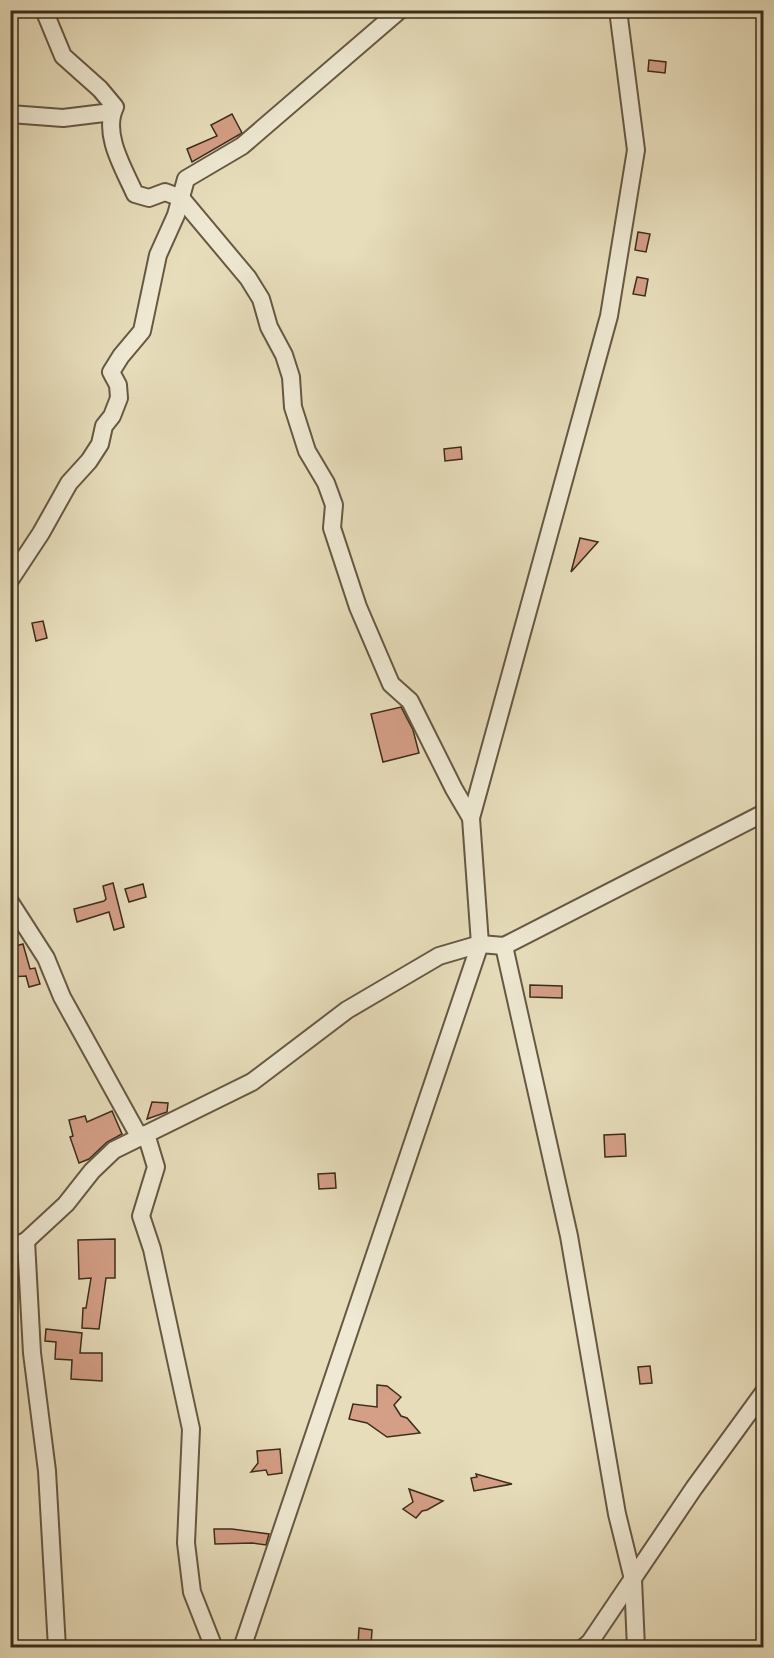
<svg xmlns="http://www.w3.org/2000/svg" width="774" height="1658" viewBox="0 0 774 1658" font-family="Vollkorn,serif">
<style>
.building{fill:#d59f87;stroke:#3c2c1b;stroke-width:1.5}
.lines{fill:none;stroke-linecap:round;stroke-linejoin:round}
.street-casing{stroke:#675843;stroke-width:20}
.street{stroke:#efe9d3;stroke-width:16}
</style>
<rect width="100%" height="100%" fill="#e7ddbb"/>
<filter id="stains"><feTurbulence type="fractalNoise" baseFrequency=".00333" numOctaves="4"/><feColorMatrix values="0 0 0 0 .2 0 0 0 0 .09 0 0 0 0 .02 0 0 0 .5 -.17"/></filter>
<radialGradient id="worn" r=".72"><stop offset=".6" stop-color="#630" stop-opacity="0"/><stop offset="1" stop-color="#630" stop-opacity=".3"/></radialGradient>
<g class="building">
<path d="M 649,60 L 666,62 L 665,73 L 648,71 Z"/>
<path d="M 232,114 L 242,133 L 192,162 L 187,149 L 217,136 L 211,125 Z"/>
<path d="M 638,232 L 650,234 L 646,252 L 635,250 Z"/>
<path d="M 637,277 L 648,279 L 645,296 L 633,294 Z"/>
<path d="M 461,447 L 462,459 L 445,461 L 444,449 Z"/>
<path d="M 580,538 L 598,542 L 571,572 Z"/>
<path d="M 43,621 L 47,638 L 36,641 L 32,623 Z"/>
<path d="M 401,707 L 413,730 L 419,753 L 383,762 L 371,714 Z"/>
<path d="M 113,883 L 124,927 L 114,930 L 109,912 L 77,922 L 74,909 L 104,901 L 106,899 L 103,886 Z"/>
<path d="M 143,884 L 146,897 L 129,902 L 125,889 Z"/>
<path d="M 23,944 L 30,969 L 35,968 L 40,984 L 29,987 L 26,976 L 10,977 L 10,970 L 17,966 L 12,947 Z"/>
<path d="M 530,985 L 562,986 L 562,998 L 530,997 Z"/>
<path d="M 152,1102 L 168,1103 L 167,1112 L 147,1119 Z"/>
<path d="M 112,1111 L 122,1134 L 107,1142 L 89,1159 L 79,1163 L 70,1137 L 73,1136 L 69,1120 L 85,1116 L 87,1122 Z"/>
<path d="M 625,1134 L 626,1156 L 605,1157 L 604,1135 Z"/>
<path d="M 335,1173 L 336,1188 L 319,1189 L 318,1174 Z"/>
<path d="M 115,1239 L 115,1278 L 106,1278 L 99,1329 L 82,1328 L 83,1308 L 86,1308 L 91,1278 L 79,1279 L 78,1240 Z"/>
<path d="M 46,1329 L 82,1333 L 80,1353 L 102,1353 L 102,1381 L 71,1379 L 72,1360 L 55,1359 L 56,1342 L 45,1341 Z"/>
<path d="M 650,1366 L 652,1383 L 640,1384 L 638,1367 Z"/>
<path d="M 377,1385 L 387,1386 L 401,1397 L 394,1405 L 401,1416 L 407,1418 L 420,1433 L 387,1437 L 367,1423 L 349,1419 L 353,1404 L 377,1407 Z"/>
<path d="M 280,1449 L 282,1473 L 268,1475 L 266,1470 L 251,1472 L 258,1463 L 257,1451 Z"/>
<path d="M 476,1474 L 512,1484 L 474,1491 L 471,1478 L 477,1477 Z"/>
<path d="M 409,1489 L 443,1501 L 427,1510 L 422,1511 L 416,1518 L 403,1509 L 413,1502 Z"/>
<path d="M 214,1529 L 232,1529 L 269,1534 L 266,1545 L 252,1543 L 215,1544 Z"/>
<path d="M 359,1628 L 372,1630 L 371,1645 L 358,1644 Z"/>
</g>
<g class="lines">
<g class="street-casing">
<g id="street">
<path d="M 44,10 L 63,56 L 100,89 L 115,107 C 102,134 124,169 135,194 L 149,198 L 165,192 L 181,198 L 248,278 L 261,299 L 269,327 L 284,355 L 291,377 L 293,407 L 307,451 L 326,483 L 334,505 L 332,528 L 358,607 L 391,684 L 410,701 L 454,789 L 471,818"/>
<path d="M 10,114 L 63,118 L 112,112"/>
<path d="M 10,580 L 41,533 L 69,483 L 89,461 L 100,444 L 104,426 L 112,416 L 119,398 L 118,385 L 111,372 L 121,356 L 142,331 L 158,255 L 176,215 L 186,179 L 242,146 L 400,10"/>
<path d="M 10,902 L 46,958 L 62,997 L 140,1138"/>
<path d="M 504,946 L 569,1236 L 617,1514 L 633,1579 L 636,1648"/>
<path d="M 146,1134 L 156,1167 L 141,1216 L 152,1249 L 191,1429 L 186,1543 L 192,1592 L 214,1648"/>
<path d="M 26,1241 L 32,1353 L 47,1471 L 57,1648"/>
<path d="M 10,1248 L 26,1241 L 66,1204 L 92,1171 L 114,1150 L 252,1082 L 347,1010 L 439,956 L 480,944 L 504,946 L 764,813"/>
<path d="M 242,1648 L 480,944 L 471,818 L 609,316 L 636,150 L 618,10"/>
<path d="M 583,1648 L 590,1642 L 694,1488 L 764,1392"/>
</g>
</g>
<use href="#street" class="street"/>
</g>
<rect width="774" height="1658" fill="none" stroke="#e7ddbb" stroke-width="36"/>
<rect x="12" y="12" width="750" height="1634" fill="none" stroke="#3c2c1b" stroke-width="3"/>
<rect x="18" y="18" width="738" height="1622" fill="none" stroke="#3c2c1b" stroke-width="1.5"/>
<rect width="100%" height="100%" filter="url(#stains)"/>
<rect width="100%" height="100%" fill="url(#worn)"/>
</svg>
